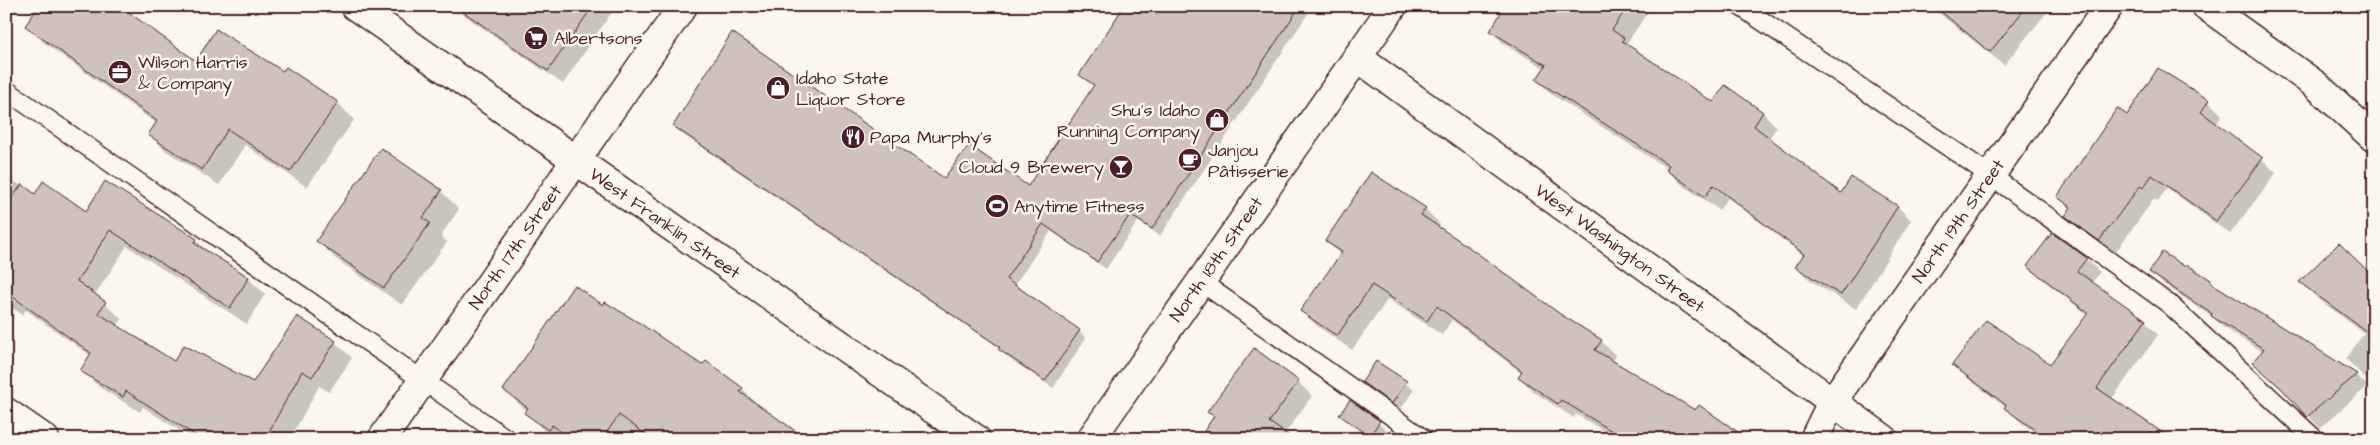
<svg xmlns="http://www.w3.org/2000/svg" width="2380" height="445" viewBox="0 0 2380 445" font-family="'Architects Daughter',sans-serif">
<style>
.shadow{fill:#0003}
.building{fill:#cfc2bc;stroke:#4a1f2b}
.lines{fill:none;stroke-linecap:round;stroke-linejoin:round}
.service-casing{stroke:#4a1f2b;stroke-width:21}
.minor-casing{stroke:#4a1f2b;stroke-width:31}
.tertiary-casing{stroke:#4a1f2b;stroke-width:31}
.secondary-casing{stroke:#4a1f2b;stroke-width:31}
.service{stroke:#fbf7ec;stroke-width:18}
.minor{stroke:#fbf7ec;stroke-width:28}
.tertiary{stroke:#fbf7ec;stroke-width:28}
.secondary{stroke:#fbf7ec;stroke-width:28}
.labels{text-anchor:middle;stroke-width:5;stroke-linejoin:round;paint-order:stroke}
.poi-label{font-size:18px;fill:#4a1f2b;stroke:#fbf7ec;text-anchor:start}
.street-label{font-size:18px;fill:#4a1f2b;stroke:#fbf7ec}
</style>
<rect width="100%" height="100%" fill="#fbf7ec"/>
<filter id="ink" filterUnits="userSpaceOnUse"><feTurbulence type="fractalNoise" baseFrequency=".02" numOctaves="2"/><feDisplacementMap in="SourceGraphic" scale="10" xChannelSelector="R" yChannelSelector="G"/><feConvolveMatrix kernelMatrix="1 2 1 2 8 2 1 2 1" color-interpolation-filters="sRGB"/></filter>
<g filter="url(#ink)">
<g class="shadow">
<path d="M 451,6 L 616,6 L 563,84 Z"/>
<path d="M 1126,6 L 1313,6 L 1160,236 L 1138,221 L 1106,269 L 1051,231 L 1014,286 L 1079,331 L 1086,338 L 1053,388 L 1007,357 L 1000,348 L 682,134 L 674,126 L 944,179 L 1028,188 L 1095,87 L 1080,75 Z"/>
<path d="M 1506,6 L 1652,6 L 1627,43 L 1636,52 L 1713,104 L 1725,87 L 1763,113 L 1777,127 L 1769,138 L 1842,195 L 1897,206 L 1911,220 L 1856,309 L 1811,281 L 1797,267 L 1804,256 L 1728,198 L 1719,210 L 1681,184 L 1668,169 L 1551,94 L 1537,80 L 1545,68 L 1505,45 L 1491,31 Z"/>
<path d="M 1930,6 L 2052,6 L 2004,65 Z"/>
<path d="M 27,26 L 196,62 L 284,73 L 287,68 L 338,103 L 354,120 L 307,187 L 245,145 L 219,185 L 166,151 L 150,135 L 157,124 L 43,42 Z"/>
<path d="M 2159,70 L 2208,101 L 2222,115 L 2216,125 L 2262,159 L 2276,173 L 2230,234 L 2167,188 L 2158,201 L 2154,199 L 2114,254 L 2080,229 L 2066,216 L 2071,209 L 2059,197 L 2128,117 Z"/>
<path d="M 381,150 L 441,191 L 459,209 L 441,236 L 447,242 L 402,305 L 336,259 L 318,241 Z"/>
<path d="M 6,176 L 35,195 L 86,213 L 196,240 L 213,256 L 248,278 L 265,294 L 247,324 L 127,246 L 95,295 L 122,319 L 117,326 L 175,363 L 253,384 L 335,342 L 352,358 L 329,392 L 319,386 L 290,439 L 193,439 L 143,407 L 140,412 L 99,387 L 82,370 L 91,356 L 26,310 L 23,315 L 6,304 Z"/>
<path d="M 1425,209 L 1440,224 L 1437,227 L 1559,315 L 1601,341 L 1616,356 L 1612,362 L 1743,439 L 1617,439 L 1576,414 L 1574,418 L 1534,392 L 1519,377 L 1522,373 L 1452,320 L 1442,335 L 1388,299 L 1352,350 L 1317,326 L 1302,311 L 1341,255 L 1326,241 Z"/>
<path d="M 2086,259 L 2100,272 L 2092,283 L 2145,321 L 2158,335 L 2111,400 L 2170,439 L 2044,439 L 2019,421 L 2006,407 L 1967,378 L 1954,365 L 2050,366 L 2088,315 L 2042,279 L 2028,266 Z"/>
<path d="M 2186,265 L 2211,281 L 2219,289 L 2356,375 L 2368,386 L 2320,428 L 2288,394 L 2263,352 L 2224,328 L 2214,318 L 2163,284 L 2151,272 L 2185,268 Z"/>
<path d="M 2374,278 L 2374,387 L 2346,359 L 2364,333 L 2317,298 L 2301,282 Z"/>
<path d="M 1254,350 L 1298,382 L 1312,396 L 1283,436 L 1215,418 L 1209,412 Z"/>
<path d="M 1377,362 L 1414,390 L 1400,410 L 1363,382 Z"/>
<path d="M 703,367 L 742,389 L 757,404 L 756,405 L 805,439 L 556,439 L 541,428 L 526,413 L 527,411 L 504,390 Z"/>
<path d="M 1350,401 L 1387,430 L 1381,439 L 1373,439 L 1341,415 Z"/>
</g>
<g class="building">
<path d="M 39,6 L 120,6 L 196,61 L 216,29 L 283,71 L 286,67 L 338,102 L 290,172 L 228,129 L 202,170 L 148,135 L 157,121 L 25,26 Z"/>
<path d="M 455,6 L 593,6 L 548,71 Z"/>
<path d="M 1124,6 L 1300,6 L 1152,229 L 1130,215 L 1097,262 L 1043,224 L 1006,279 L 1080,330 L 1045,381 L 998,349 L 1000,347 L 673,126 L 732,32 L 944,178 L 969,145 L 1028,186 L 1094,85 L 1079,75 Z"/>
<path d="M 1505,6 L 1628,6 L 1612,30 L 1624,38 L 1622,41 L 1713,102 L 1725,85 L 1763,112 L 1754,126 L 1841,193 L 1851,177 L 1898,206 L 1841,295 L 1795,267 L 1804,254 L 1713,185 L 1705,197 L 1666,170 L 1669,165 L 1536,80 L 1546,65 L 1490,31 Z"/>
<path d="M 1934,6 L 2027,6 L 1990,52 Z"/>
<path d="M 2158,68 L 2209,100 L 2201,112 L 2263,158 L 2216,221 L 2152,175 L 2143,188 L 2140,186 L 2099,241 L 2065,216 L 2071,207 L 2057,197 L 2117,108 L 2127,115 Z"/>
<path d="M 381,148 L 442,190 L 423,218 L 430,223 L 384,288 L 316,241 Z"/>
<path d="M 1371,172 L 1426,208 L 1421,215 L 1466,245 L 1560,314 L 1602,340 L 1595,350 L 1695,410 L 1699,405 L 1748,439 L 1625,439 L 1561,400 L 1558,404 L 1518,377 L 1522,371 L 1437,306 L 1427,321 L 1372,285 L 1337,336 L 1300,311 L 1342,252 L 1325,241 Z"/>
<path d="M 43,181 L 86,211 L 105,181 L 197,239 L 194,243 L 249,277 L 230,308 L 110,230 L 77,281 L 106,302 L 98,313 L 174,361 L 184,345 L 253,382 L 297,316 L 336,341 L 312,377 L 302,371 L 265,439 L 201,439 L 126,391 L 123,397 L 80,371 L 91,353 L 6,292 L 6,207 L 22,184 L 35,194 Z"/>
<path d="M 2052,233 L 2087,258 L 2077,271 L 2146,320 L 2097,388 L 2172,439 L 2048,439 L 2004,408 L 2006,405 L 1952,365 L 1986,320 L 2050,364 L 2088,313 L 2027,266 Z"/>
<path d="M 2339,243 L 2374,277 L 2374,337 L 2299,282 Z"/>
<path d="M 2162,252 L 2184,266 L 2186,264 L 2211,280 L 2210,282 L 2357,374 L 2307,417 L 2281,388 L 2252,362 L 2264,349 L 2211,316 L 2212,314 L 2149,272 Z"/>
<path d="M 574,285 L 603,305 L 605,302 L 641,324 L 702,365 L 706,361 L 743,388 L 740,392 L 807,439 L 652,439 L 619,415 L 602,439 L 571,439 L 552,425 L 548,430 L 524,413 L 528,408 L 503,390 Z"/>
<path d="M 1254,348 L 1299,381 L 1269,422 L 1294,439 L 1199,439 L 1214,416 L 1207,412 Z"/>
<path d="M 1376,361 L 1407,381 L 1392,404 L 1362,382 Z"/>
<path d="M 1350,400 L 1380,421 L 1370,436 L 1339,415 Z"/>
</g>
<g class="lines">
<g class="service-casing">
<g id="service">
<path d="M 1740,6 L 1990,175 L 2169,304 L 2315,439"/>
<path d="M 6,90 L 507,439"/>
<path d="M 1201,282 L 1424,439"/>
</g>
</g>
<g class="minor-casing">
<g id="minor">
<path d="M 355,6 L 976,439"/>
<path d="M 1357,57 L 1884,439"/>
<path d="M 6,412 L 45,439"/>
<path d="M 382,439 L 683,6"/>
<path d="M 1814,439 L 1832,402 L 2109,6"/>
</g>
</g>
<g class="tertiary-casing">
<path id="tertiary" d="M 1091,439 L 1393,6"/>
</g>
<g class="secondary-casing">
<g id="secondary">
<path d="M 2206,6 L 2316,85 L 2374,138"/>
<path d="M 6,429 L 11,439"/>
</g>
</g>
<use href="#service" class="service"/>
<use href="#minor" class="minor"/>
<use href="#tertiary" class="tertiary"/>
<use href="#secondary" class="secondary"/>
</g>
</g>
<defs>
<g id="supermarket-disc" transform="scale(1.25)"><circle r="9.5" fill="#4a1f2b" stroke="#fbf7ec"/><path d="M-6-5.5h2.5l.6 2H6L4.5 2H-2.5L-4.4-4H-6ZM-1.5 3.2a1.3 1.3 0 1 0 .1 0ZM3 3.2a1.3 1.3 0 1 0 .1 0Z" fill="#fff"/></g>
<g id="office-disc" transform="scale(1.25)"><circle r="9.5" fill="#4a1f2b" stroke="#fbf7ec"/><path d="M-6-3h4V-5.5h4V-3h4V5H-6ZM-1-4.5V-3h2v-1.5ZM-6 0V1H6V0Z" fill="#fff"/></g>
<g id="shop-disc" transform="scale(1.25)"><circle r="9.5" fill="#4a1f2b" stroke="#fbf7ec"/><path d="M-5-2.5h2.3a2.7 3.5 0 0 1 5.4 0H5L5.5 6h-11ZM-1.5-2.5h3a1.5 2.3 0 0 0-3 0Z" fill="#fff"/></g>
<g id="restaurant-disc" transform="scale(1.25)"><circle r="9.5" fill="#4a1f2b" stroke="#fbf7ec"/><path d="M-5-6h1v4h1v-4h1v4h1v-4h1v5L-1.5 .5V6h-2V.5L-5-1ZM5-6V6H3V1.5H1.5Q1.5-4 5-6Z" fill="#fff"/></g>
<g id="cafe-disc" transform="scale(1.25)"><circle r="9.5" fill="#4a1f2b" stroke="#fbf7ec"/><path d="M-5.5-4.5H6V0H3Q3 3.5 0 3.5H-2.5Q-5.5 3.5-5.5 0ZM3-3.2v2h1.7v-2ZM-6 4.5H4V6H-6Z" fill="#fff"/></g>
<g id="bar-disc" transform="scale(1.25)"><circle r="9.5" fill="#4a1f2b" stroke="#fbf7ec"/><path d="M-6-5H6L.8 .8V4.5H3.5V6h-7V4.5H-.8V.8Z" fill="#fff"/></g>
<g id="stadium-disc" transform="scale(1.25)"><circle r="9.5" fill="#4a1f2b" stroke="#fbf7ec"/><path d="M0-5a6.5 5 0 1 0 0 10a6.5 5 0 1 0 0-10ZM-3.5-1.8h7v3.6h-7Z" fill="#fff"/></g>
</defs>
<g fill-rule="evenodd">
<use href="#supermarket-disc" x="536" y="38"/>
<use href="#office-disc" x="120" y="72"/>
<use href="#shop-disc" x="778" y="88"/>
<use href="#shop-disc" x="1217" y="120"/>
<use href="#restaurant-disc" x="853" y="137"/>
<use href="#cafe-disc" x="1190" y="160"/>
<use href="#bar-disc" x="1121" y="167"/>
<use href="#stadium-disc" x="997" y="206"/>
</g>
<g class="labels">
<g class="poi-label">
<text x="554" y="44">Albertsons</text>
<text x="138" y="68">Wilson Harris<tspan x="138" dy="21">&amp; Company</tspan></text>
<text x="796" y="84">Idaho State<tspan x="796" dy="21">Liquor Store</tspan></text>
<text x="1200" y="116" text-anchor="end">Shu's Idaho<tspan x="1200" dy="21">Running Company</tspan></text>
<text x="870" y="143">Papa Murphy's</text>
<text x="1208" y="156">Janjou<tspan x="1208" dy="21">Pâtisserie</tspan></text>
<text x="1104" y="173" text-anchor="end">Cloud 9 Brewery</text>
<text x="1014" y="212">Anytime Fitness</text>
</g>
<g class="street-label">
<text transform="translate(1958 221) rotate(-55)" y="6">North 19th Street</text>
<text transform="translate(665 223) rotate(35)" y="6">West Franklin Street</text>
<text transform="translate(515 247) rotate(-55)" y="6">North 17th Street</text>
<text transform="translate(1620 248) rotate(36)" y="6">West Washington Street</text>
<text transform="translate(1216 259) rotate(-55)" y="6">North 18th Street</text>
</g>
</g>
<rect width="2380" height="445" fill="none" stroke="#fbf7ec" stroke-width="25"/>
<rect x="12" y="12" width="2355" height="420" fill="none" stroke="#4a1f2b" stroke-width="2" filter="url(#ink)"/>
</svg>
